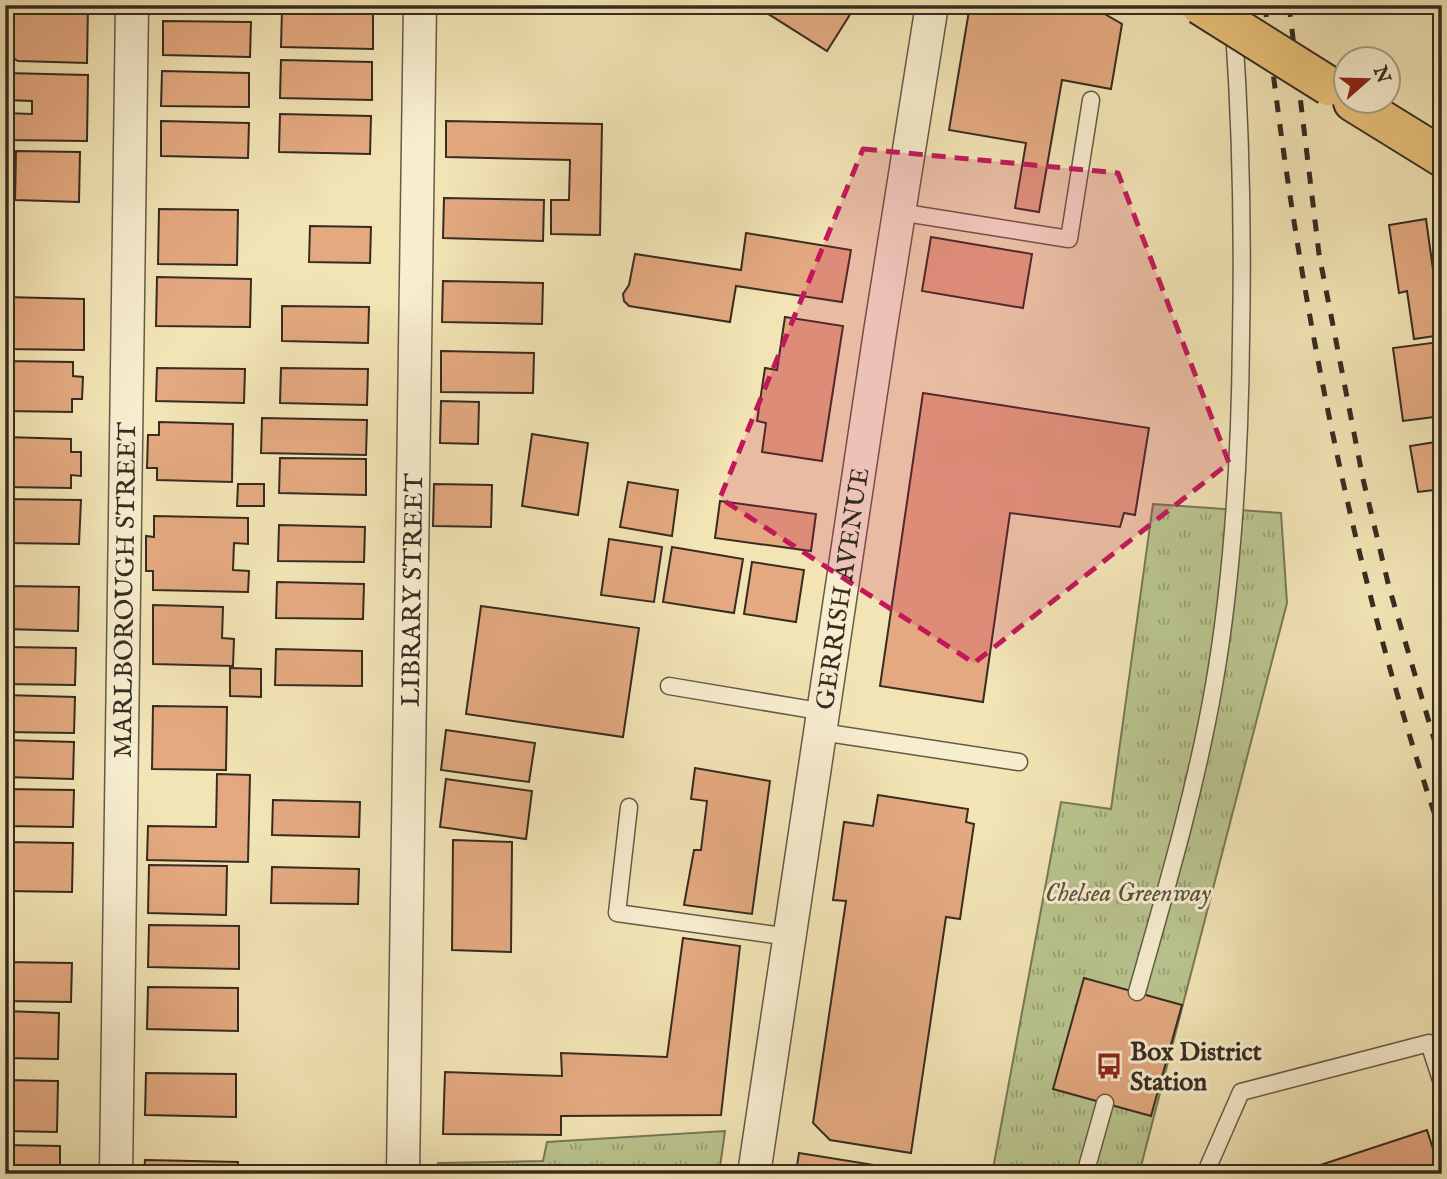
<svg xmlns="http://www.w3.org/2000/svg" width="1447" height="1179" viewBox="0 0 1447 1179" font-family="'IM FELL English',serif">
<style>
.grass{fill:url(#grass-tufts);stroke:#787858;stroke-width:2}
.building{fill:#e4a980;stroke:#362c22;stroke-width:2}
.lines{fill:none;stroke-linecap:round;stroke-linejoin:round}
.service-casing{stroke:#655a47;stroke-width:19}
.minor-casing{stroke:#655a47;stroke-width:35}
.primary-casing{stroke:#362c22;stroke-width:42}
.service{stroke:#f7edcf;stroke-width:16}
.minor{stroke:#f7edcf;stroke-width:32}
.primary{stroke:#e9c27a;stroke-width:38}
.rail{stroke:#362c22;stroke-width:5;stroke-dasharray:12 12;stroke-linecap:butt}
.primary-bridge-casing{stroke:#362c22;stroke-width:42;stroke-linecap:butt}
.primary-bridge{stroke:#e9c27a;stroke-width:38}
.marked{fill:#c2185b;fill-opacity:0.2;stroke:#c2185b;stroke-width:5;stroke-dasharray:14 9;stroke-linejoin:round}
.labels{text-anchor:middle;stroke-width:6;stroke-linejoin:round;paint-order:stroke}
.street-label{font-size:26px;fill:#362c22;stroke:#f7edcf}
.park-label{font-size:26px;font-style:italic;fill:#57523d;stroke:#f7edcf}
.poi-label{font-size:26px;font-weight:bold;fill:#362c22;stroke:#f7edcf;text-anchor:start}
</style>
<defs>
<pattern id="grass-tufts" width="24" height="20" patternUnits="userSpaceOnUse" patternTransform="scale(1.75)"><rect width="24" height="20" fill="#b9c48e"/><path d="M3 7l-1-3M5 7V3M7 7l1-3M15 17l-1-3M17 17v-4M19 17l1-3" fill="none" stroke="#979f74"/></pattern>
</defs>
<rect width="100%" height="100%" fill="#f2e4b5"/>
<filter id="stains"><feTurbulence type="fractalNoise" baseFrequency=".00286" numOctaves="4"/><feColorMatrix values="0 0 0 0 .2 0 0 0 0 .09 0 0 0 0 .02 0 0 0 .5 -.17"/></filter>
<radialGradient id="worn" r=".72"><stop offset=".6" stop-color="#630" stop-opacity="0"/><stop offset="1" stop-color="#630" stop-opacity=".3"/></radialGradient>
<g class="grass">
<path d="M 1153,504 L 1281,513 L 1287,603 L 1139,1174 L 992,1174 L 1061,802 L 1111,809 Z"/>
<path d="M 725,1131 L 719,1174 L 438,1174 L 438,1163 L 543,1161 L 547,1142 Z"/>
</g>
<g class="building">
<path d="M 5,5 L 88,5 L 87,63 L 18,61 L 5,53 Z"/>
<path d="M 163,5 L 251,5 L 251,8 L 163,7 Z"/>
<path d="M 754,5 L 856,5 L 827,51 Z"/>
<path d="M 970,5 L 1089,5 L 1122,24 L 1111,89 L 1062,80 L 1039,212 L 1015,208 L 1026,143 L 949,130 Z"/>
<path d="M 282,9 L 373,11 L 373,49 L 281,47 Z"/>
<path d="M 163,21 L 251,22 L 250,57 L 163,55 Z"/>
<path d="M 281,60 L 372,62 L 372,100 L 280,98 Z"/>
<path d="M 162,71 L 249,73 L 249,107 L 161,106 Z"/>
<path d="M 5,73 L 88,75 L 87,141 L 5,140 L 5,113 L 32,114 L 32,101 L 5,100 Z"/>
<path d="M 280,114 L 371,116 L 370,154 L 279,152 Z"/>
<path d="M 161,121 L 249,123 L 248,158 L 161,156 Z"/>
<path d="M 446,121 L 602,124 L 600,235 L 551,234 L 551,200 L 569,200 L 570,160 L 446,157 Z"/>
<path d="M 16,151 L 80,152 L 79,202 L 15,200 Z"/>
<path d="M 444,198 L 544,200 L 543,241 L 443,238 Z"/>
<path d="M 159,209 L 238,210 L 237,265 L 158,264 Z"/>
<path d="M 1426,219 L 1435,284 L 1439,284 L 1442,306 L 1442,335 L 1414,339 L 1407,291 L 1399,293 L 1389,225 Z"/>
<path d="M 310,226 L 371,227 L 370,263 L 309,262 Z"/>
<path d="M 746,233 L 851,250 L 842,302 L 736,286 L 730,322 L 629,306 L 624,301 L 623,294 L 629,285 L 635,254 L 741,270 Z"/>
<path d="M 931,237 L 1032,254 L 1023,308 L 922,291 Z"/>
<path d="M 157,277 L 251,279 L 250,327 L 156,326 Z"/>
<path d="M 443,281 L 543,283 L 542,324 L 442,322 Z"/>
<path d="M 5,297 L 84,299 L 84,350 L 5,349 Z"/>
<path d="M 282,306 L 369,307 L 368,343 L 282,341 Z"/>
<path d="M 785,317 L 843,326 L 822,461 L 762,452 L 766,423 L 757,421 L 765,368 L 777,370 Z"/>
<path d="M 1439,342 L 1442,362 L 1442,416 L 1403,421 L 1393,348 Z"/>
<path d="M 441,351 L 534,353 L 533,393 L 441,392 Z"/>
<path d="M 5,361 L 73,362 L 73,376 L 83,377 L 82,399 L 72,399 L 72,412 L 5,411 Z"/>
<path d="M 157,368 L 245,369 L 244,403 L 156,401 Z"/>
<path d="M 281,368 L 368,369 L 367,405 L 280,403 Z"/>
<path d="M 923,393 L 1149,428 L 1135,515 L 1124,513 L 1120,527 L 1010,513 L 983,702 L 880,686 Z"/>
<path d="M 441,401 L 479,402 L 478,444 L 440,443 Z"/>
<path d="M 262,418 L 367,420 L 366,455 L 261,453 Z"/>
<path d="M 159,422 L 233,424 L 232,482 L 157,480 L 157,468 L 147,468 L 148,435 L 159,435 Z"/>
<path d="M 532,434 L 588,443 L 578,515 L 522,506 Z"/>
<path d="M 5,437 L 71,439 L 71,452 L 81,452 L 81,476 L 71,475 L 71,488 L 5,487 Z"/>
<path d="M 1442,441 L 1442,489 L 1418,492 L 1410,446 Z"/>
<path d="M 280,458 L 366,459 L 366,495 L 279,493 Z"/>
<path d="M 628,482 L 678,490 L 672,536 L 620,527 Z"/>
<path d="M 238,484 L 264,484 L 264,506 L 237,506 Z"/>
<path d="M 434,484 L 492,485 L 491,527 L 433,526 Z"/>
<path d="M 5,499 L 81,500 L 79,544 L 5,543 Z"/>
<path d="M 720,501 L 816,514 L 811,551 L 715,538 Z"/>
<path d="M 154,516 L 248,518 L 248,544 L 234,543 L 233,570 L 249,571 L 248,592 L 153,590 L 153,571 L 146,571 L 146,536 L 154,537 Z"/>
<path d="M 279,525 L 365,527 L 364,562 L 278,561 Z"/>
<path d="M 609,539 L 662,547 L 654,602 L 601,595 Z"/>
<path d="M 672,547 L 743,559 L 734,613 L 663,602 Z"/>
<path d="M 752,562 L 804,570 L 796,622 L 744,614 Z"/>
<path d="M 277,582 L 364,584 L 363,619 L 276,618 Z"/>
<path d="M 5,586 L 79,587 L 78,631 L 5,629 Z"/>
<path d="M 153,605 L 223,607 L 222,638 L 234,639 L 233,666 L 153,664 Z"/>
<path d="M 481,606 L 639,628 L 623,737 L 466,714 Z"/>
<path d="M 5,647 L 76,648 L 75,685 L 5,684 Z"/>
<path d="M 276,649 L 362,651 L 362,686 L 275,685 Z"/>
<path d="M 230,668 L 261,669 L 261,697 L 230,696 Z"/>
<path d="M 5,695 L 75,697 L 74,733 L 5,732 Z"/>
<path d="M 153,706 L 227,707 L 226,770 L 152,769 Z"/>
<path d="M 446,730 L 535,743 L 529,782 L 441,770 Z"/>
<path d="M 5,740 L 74,742 L 73,779 L 5,777 Z"/>
<path d="M 695,768 L 770,781 L 752,914 L 684,905 L 694,850 L 701,850 L 707,801 L 691,799 Z"/>
<path d="M 217,774 L 250,775 L 248,862 L 147,860 L 148,826 L 216,827 Z"/>
<path d="M 446,779 L 532,791 L 526,839 L 440,827 Z"/>
<path d="M 5,789 L 74,790 L 73,827 L 5,826 Z"/>
<path d="M 878,795 L 968,809 L 966,822 L 974,824 L 960,919 L 946,917 L 911,1153 L 830,1140 L 813,1123 L 846,901 L 833,900 L 844,822 L 873,826 Z"/>
<path d="M 273,800 L 360,802 L 359,837 L 272,835 Z"/>
<path d="M 453,840 L 512,842 L 511,952 L 452,950 Z"/>
<path d="M 5,842 L 73,843 L 72,892 L 5,891 Z"/>
<path d="M 149,865 L 227,866 L 226,915 L 148,913 Z"/>
<path d="M 272,867 L 359,869 L 358,904 L 271,903 Z"/>
<path d="M 149,925 L 239,926 L 239,969 L 148,967 Z"/>
<path d="M 683,938 L 740,946 L 721,1115 L 561,1116 L 561,1135 L 443,1134 L 445,1072 L 562,1076 L 561,1053 L 667,1057 Z"/>
<path d="M 5,962 L 72,963 L 71,1002 L 5,1001 Z"/>
<path d="M 1084,978 L 1182,1005 L 1151,1116 L 1053,1089 Z"/>
<path d="M 148,987 L 238,988 L 238,1031 L 147,1029 Z"/>
<path d="M 5,1011 L 59,1013 L 58,1059 L 5,1058 Z"/>
<path d="M 146,1073 L 236,1074 L 236,1117 L 145,1115 Z"/>
<path d="M 5,1080 L 58,1081 L 57,1132 L 5,1131 Z"/>
<path d="M 1427,1130 L 1441,1174 L 1293,1174 Z"/>
<path d="M 5,1145 L 60,1146 L 60,1166 L 72,1166 L 72,1174 L 5,1174 Z"/>
<path d="M 799,1153 L 893,1168 L 892,1174 L 793,1174 L 796,1172 Z"/>
<path d="M 145,1160 L 238,1162 L 238,1174 L 144,1174 Z"/>
</g>
<g class="lines">
<g class="service-casing">
<g id="service">
<path d="M 899,212 L 1069,239 L 1091,100"/>
<path d="M 669,686 L 825,712"/>
<path d="M 821,732 L 1019,762"/>
<path d="M 629,807 L 617,913 L 790,937"/>
<path d="M 1137,992 C 1166,890 1196,789 1214,685 C 1234,570 1240,453 1241,337 C 1243,234 1241,132 1234,30"/>
<path d="M 1085,1174 L 1105,1103"/>
<path d="M 1205,1174 L 1241,1092 L 1429,1043 L 1442,1083"/>
</g>
</g>
<g class="minor-casing">
<g id="minor">
<path id="s1" d="M 116,1174 L 132,5"/>
<path id="s2" d="M 403,1174 L 420,5"/>
<path id="s3" d="M 754,1174 L 880,332 L 932,5"/>
</g>
</g>
<g class="primary-casing">
<path id="primary" d="M 1353,102 L 1442,157"/>
</g>
<use href="#service" class="service"/>
<use href="#minor" class="minor"/>
<use href="#primary" class="primary"/>
<g class="rail">
<path d="M 1265,5 C 1297,288 1350,567 1442,836"/>
<path d="M 1289,5 L 1319,254 L 1363,479 L 1389,587 L 1442,766"/>
</g>
<g class="primary-bridge-casing">
<path id="primary-bridge" d="M 1200,5 L 1329,86"/>
</g>
<use href="#primary-bridge" class="primary-bridge"/>
</g>
<path class="marked" d="M 863,149 L 1118,173 L 1229,463 L 974,663 L 720,498 Z"/>
<defs>
<g id="bus-bare" transform="scale(2.1)"><path d="M-5-6H5V4H4V6H2V4H-2V6H-4V4H-5ZM-3.5-4V0h7V-4ZM-3.5 1.2v1.5H-2V1.2ZM2 1.2v1.5H3.5V1.2Z" fill="#8f2418" stroke="#f7edcf" stroke-width="2.5" paint-order="stroke"/></g>
</defs>
<g fill-rule="evenodd">
<use href="#bus-bare" x="1109" y="1066"/>
</g>
<g class="labels">
<g class="street-label">
<text dy="9" stroke="none"><textPath href="#s1" startOffset="584">MARLBOROUGH STREET</textPath></text>
<text dy="9" stroke="none"><textPath href="#s3" startOffset="592">GERRISH AVENUE</textPath></text>
<text dy="9" stroke="none"><textPath href="#s2" startOffset="584">LIBRARY STREET</textPath></text>
</g>
<g class="park-label">
<text x="1128" y="901">Chelsea Greenway</text>
</g>
<g class="poi-label">
<text x="1130" y="1060">Box District<tspan x="1130" dy="30">Station</tspan></text>
</g>
</g>
<rect width="1447" height="1179" fill="none" stroke="#f2e4b5" stroke-width="28"/>
<rect x="7" y="7" width="1433" height="1165" fill="none" stroke="#362c22" stroke-width="3.5"/>
<rect x="14" y="14" width="1419" height="1151" fill="none" stroke="#362c22" stroke-width="2"/>
<g transform="translate(1367 80) rotate(70)"><circle r="33" fill="#f7edcf" stroke="#aaa08a" stroke-width="2"/>
<path d="M0-5L12 26L0 18L-12 26Z" fill="#8f2418"/>
<text y="-10" font-size="19" font-weight="bold" text-anchor="middle" fill="#362c22">N</text>
</g>
<rect width="100%" height="100%" filter="url(#stains)"/>
<rect width="100%" height="100%" fill="url(#worn)"/>
</svg>
